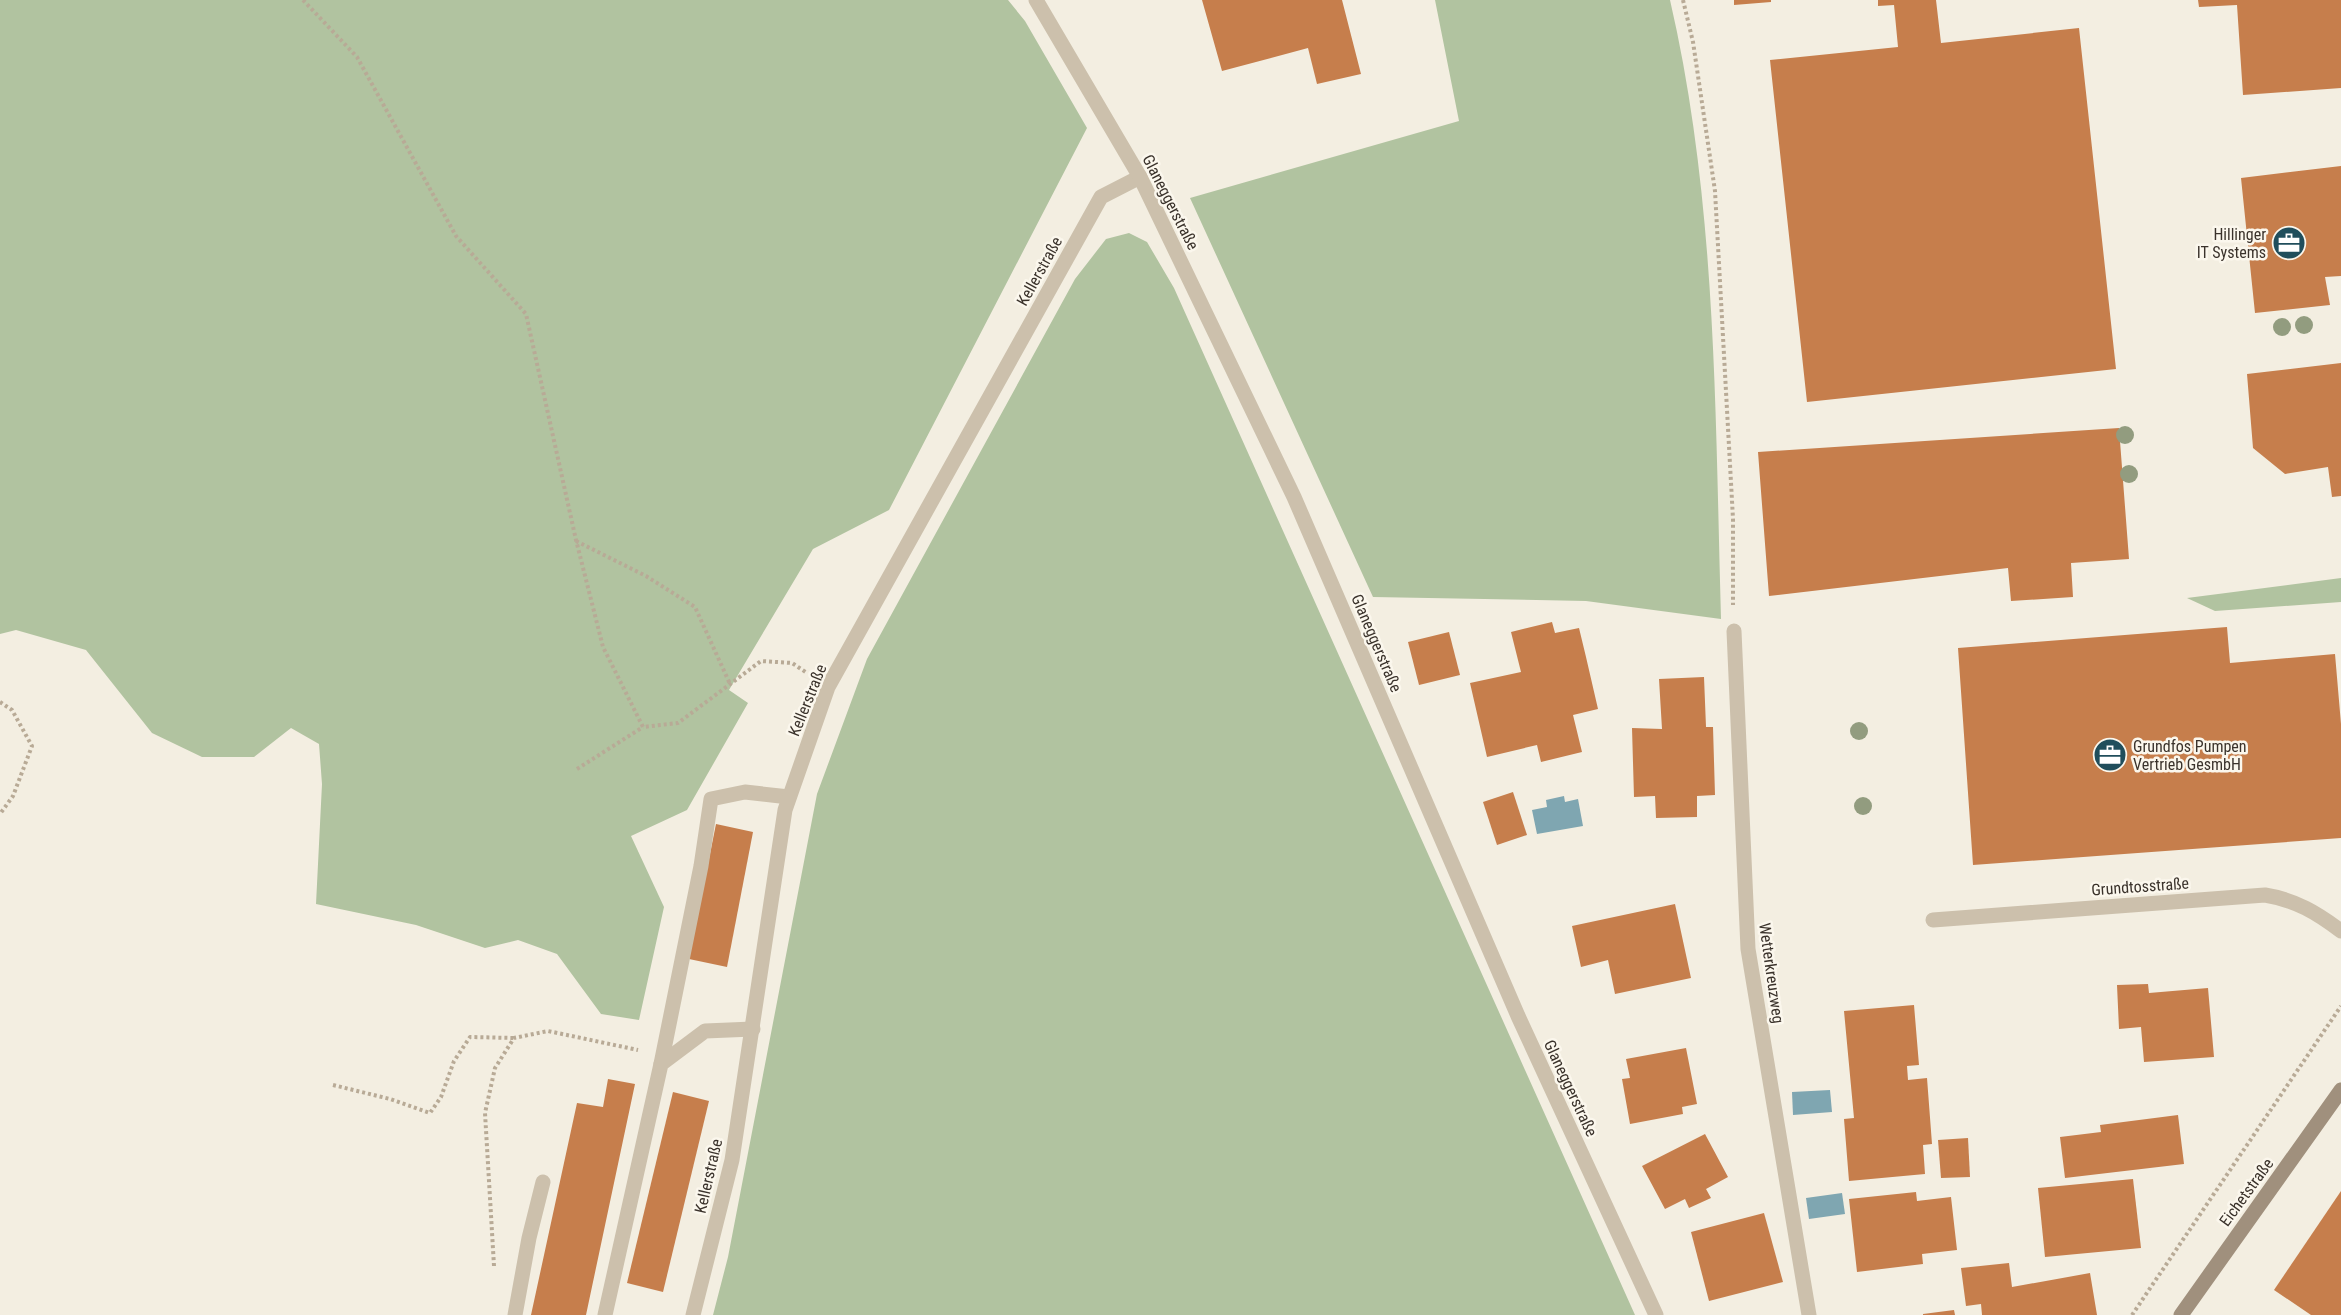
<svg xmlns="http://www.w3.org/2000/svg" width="2341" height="1315" viewBox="0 0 2341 1315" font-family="'Roboto Condensed',sans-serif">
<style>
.green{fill:#b1c3a0}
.water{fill:#7fa6b1}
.building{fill:#c67e4c}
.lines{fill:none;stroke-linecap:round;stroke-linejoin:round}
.path{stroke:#b8aa96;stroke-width:4;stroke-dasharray:3 3;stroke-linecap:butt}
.service{stroke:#ccc0ac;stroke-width:15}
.minor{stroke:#ccc0ac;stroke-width:15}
.tertiary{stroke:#ccc0ac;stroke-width:15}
.secondary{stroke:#a0907d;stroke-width:15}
.tree{fill:#929c7f}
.labels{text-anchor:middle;stroke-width:5;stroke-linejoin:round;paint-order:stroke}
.street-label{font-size:16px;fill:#3a322b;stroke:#fbf7ed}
.poi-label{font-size:16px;fill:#3a322b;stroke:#fbf7ed;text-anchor:end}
</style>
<rect width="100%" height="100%" fill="#f3eee1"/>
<g class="green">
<path d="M 0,0 L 1008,0 L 1025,21 L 1087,128 L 889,510 L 813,549 L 729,690 L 748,703 L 687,810 L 631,836 L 664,907 L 639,1020 L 601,1014 L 557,954 L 518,940 L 485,948 L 416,925 L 316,904 L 322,784 L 319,744 L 291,728 L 254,757 L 202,757 L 152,733 L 86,650 L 16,630 L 0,634 Z"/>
<path d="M 1435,0 L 1670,0 C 1717,203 1715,412 1721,619 L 1586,601 L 1373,597 L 1190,198 L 1459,121 Z"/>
<path d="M 1129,233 L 1147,242 L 1174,288 L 1635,1315 L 713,1315 L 728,1257 L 817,794 L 867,659 L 1075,279 L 1106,239 Z"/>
<path d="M 2341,578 L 2341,602 L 2215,611 L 2187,598 Z"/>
</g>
<g class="water">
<path d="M 1564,796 L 1565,802 L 1578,799 L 1583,826 L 1537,834 L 1532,810 L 1547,807 L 1546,800 Z"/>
<path d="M 1830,1090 L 1832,1112 L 1793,1115 L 1792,1092 Z"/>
<path d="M 1842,1193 L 1845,1214 L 1809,1219 L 1806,1198 Z"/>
</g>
<g class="building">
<path d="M 1202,0 L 1342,0 L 1361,74 L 1317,84 L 1308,48 L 1222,71 Z"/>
<path d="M 1734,0 L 1771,0 L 1771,2 L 1734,5 Z"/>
<path d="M 1878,0 L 1936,0 L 1941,43 L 2079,28 L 2116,369 L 1807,402 L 1770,60 L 1898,47 L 1894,5 L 1878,6 Z"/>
<path d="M 2198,0 L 2341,0 L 2341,88 L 2243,95 L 2237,5 L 2199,7 Z"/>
<path d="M 2341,166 L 2341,276 L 2325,277 L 2330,305 L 2255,313 L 2241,178 Z"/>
<path d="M 2341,363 L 2341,496 L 2332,497 L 2328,467 L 2285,474 L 2253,448 L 2247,374 Z"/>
<path d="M 2119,428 L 2129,559 L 2071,563 L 2073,597 L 2011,601 L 2008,568 L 1769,596 L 1758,452 Z"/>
<path d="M 1552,622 L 1555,633 L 1579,628 L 1586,657 L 1598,709 L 1573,715 L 1582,752 L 1541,762 L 1537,745 L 1487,757 L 1470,683 L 1521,672 L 1511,632 Z"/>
<path d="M 2227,627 L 2230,663 L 2335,654 L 2341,724 L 2341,838 L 1973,865 L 1958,648 Z"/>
<path d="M 1449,632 L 1460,675 L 1419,685 L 1408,642 Z"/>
<path d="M 1704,677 L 1706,727 L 1713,727 L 1715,795 L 1697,796 L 1697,817 L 1656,818 L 1655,796 L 1634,797 L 1632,728 L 1662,729 L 1659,679 Z"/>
<path d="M 1513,792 L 1527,835 L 1497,845 L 1483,802 Z"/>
<path d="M 716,824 L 753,832 L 727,967 L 689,959 Z"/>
<path d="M 1675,904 L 1691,978 L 1615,994 L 1608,960 L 1581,967 L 1572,926 Z"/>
<path d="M 2148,984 L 2149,993 L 2208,988 L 2214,1057 L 2144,1062 L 2141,1027 L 2119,1029 L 2117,985 Z"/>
<path d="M 1914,1005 L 1919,1065 L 1907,1066 L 1908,1080 L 1927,1078 L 1932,1144 L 1923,1145 L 1925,1174 L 1849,1181 L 1844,1119 L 1854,1118 L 1844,1011 Z"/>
<path d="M 1686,1048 L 1697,1104 L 1682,1107 L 1683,1114 L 1630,1124 L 1622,1079 L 1630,1078 L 1626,1059 Z"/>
<path d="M 608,1079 L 635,1084 L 586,1315 L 531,1315 L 577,1103 L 603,1107 Z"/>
<path d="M 673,1092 L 709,1101 L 663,1292 L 627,1283 Z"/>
<path d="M 2178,1115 L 2184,1164 L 2065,1178 L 2060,1137 L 2101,1132 L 2100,1125 Z"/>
<path d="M 1705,1134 L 1728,1177 L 1706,1189 L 1711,1198 L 1689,1208 L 1685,1199 L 1665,1209 L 1642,1166 Z"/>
<path d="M 1968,1138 L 1970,1177 L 1941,1178 L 1938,1140 Z"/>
<path d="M 2133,1179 L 2141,1248 L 2045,1257 L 2038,1188 Z"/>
<path d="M 2341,1191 L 2341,1315 L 2311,1315 L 2274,1290 Z"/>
<path d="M 1916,1192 L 1917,1201 L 1951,1197 L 1957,1250 L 1922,1254 L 1923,1264 L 1857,1272 L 1849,1199 Z"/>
<path d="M 1764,1213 L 1783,1282 L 1709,1301 L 1691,1232 Z"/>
<path d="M 2009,1263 L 2012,1287 L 2090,1273 L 2097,1315 L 1982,1315 L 1981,1304 L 1966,1306 L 1961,1268 Z"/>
<path d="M 1954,1310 L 1955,1315 L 1923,1315 L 1923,1314 Z"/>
</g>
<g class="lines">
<g class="path">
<path d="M 303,0 L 357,57 L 456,236 L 526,314 L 576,540 L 603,647 L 643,727 L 678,723 L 761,661 L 792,663 L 807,673"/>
<path d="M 1683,0 L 1693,42 L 1715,191 L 1733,519 L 1733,605"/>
<path d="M 576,541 L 646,576 L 695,607 L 730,684"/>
<path d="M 0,702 L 12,710 L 32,746 L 13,796 L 0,814"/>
<path d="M 577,769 L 643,727"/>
<path d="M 333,1085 L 390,1099 L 430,1113 L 441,1097 L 454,1061 L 470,1037 L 514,1038"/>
<path d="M 494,1266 L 485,1113 L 495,1068 L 514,1038 L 548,1031 L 638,1050"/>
<path d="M 2132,1315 L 2341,1006"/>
</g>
<g class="service">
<path d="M 1933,920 L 2265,895 C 2296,900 2317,913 2341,931"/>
<path d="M 661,1064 L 701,866 L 711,799 L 745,792 L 789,797"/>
<path d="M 515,1315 L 529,1238 L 543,1182"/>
<path d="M 605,1315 L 661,1064 L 705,1031 L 753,1029"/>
</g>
<g class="minor">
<path d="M 1734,631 L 1748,949 L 1809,1315"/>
<path d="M 693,1315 L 732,1160 L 785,810 L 828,687 L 1101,197 L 1140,177"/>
</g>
<path class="tertiary" d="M 1036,0 L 1140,177 L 1294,497 L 1518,1016 L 1656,1315"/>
<path class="secondary" d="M 2181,1315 L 2341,1090"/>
</g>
<g class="tree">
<circle cx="2304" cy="325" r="9"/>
<circle cx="2282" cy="327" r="9"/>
<circle cx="2125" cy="435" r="9"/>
<circle cx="2129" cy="474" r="9"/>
<circle cx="1859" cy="731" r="9"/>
<circle cx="1863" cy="806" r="9"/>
</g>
<defs>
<g id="office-disc" transform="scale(1.725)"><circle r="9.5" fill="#204e5c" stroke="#fbf7ed"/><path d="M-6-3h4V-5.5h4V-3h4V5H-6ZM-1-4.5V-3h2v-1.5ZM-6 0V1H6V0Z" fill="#fff"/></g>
</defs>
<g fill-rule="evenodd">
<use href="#office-disc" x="2289" y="243"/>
<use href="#office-disc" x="2110" y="755"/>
</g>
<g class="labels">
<g class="street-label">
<text transform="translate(1171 202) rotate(63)" y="6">Glaneggerstraße</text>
<text transform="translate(1039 271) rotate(-61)" y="6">Kellerstraße</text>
<text transform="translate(1377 643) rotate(67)" y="6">Glaneggerstraße</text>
<text transform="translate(807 700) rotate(-68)" y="6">Kellerstraße</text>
<text transform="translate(2140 886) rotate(-4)" y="6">Grundtosstraße</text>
<text transform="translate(1772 973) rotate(82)" y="6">Wetterkreuzweg</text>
<text transform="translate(1571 1088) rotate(65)" y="6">Glaneggerstraße</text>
<text transform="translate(708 1176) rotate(-77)" y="6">Kellerstraße</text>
<text transform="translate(2246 1192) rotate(-54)" y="6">Eichetstraße</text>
</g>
<g class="poi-label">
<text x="2266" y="240">Hillinger<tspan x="2266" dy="18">IT Systems</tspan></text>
<text x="2133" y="752" text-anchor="start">Grundfos Pumpen<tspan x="2133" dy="18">Vertrieb GesmbH</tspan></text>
</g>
</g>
</svg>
